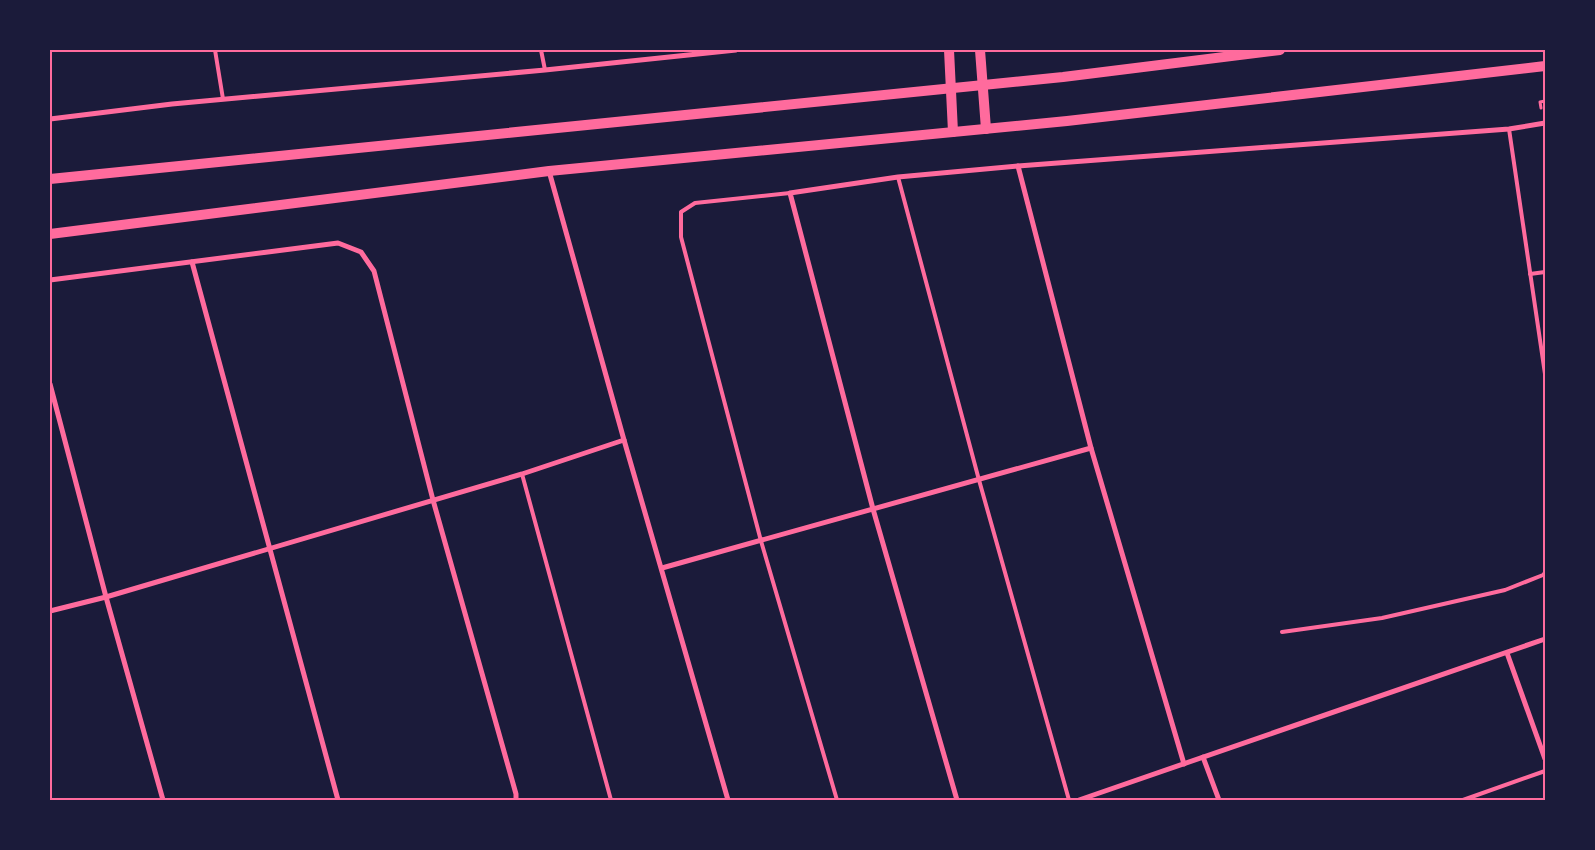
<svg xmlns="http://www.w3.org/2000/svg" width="1595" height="850" viewBox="0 0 1595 850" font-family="Inter,sans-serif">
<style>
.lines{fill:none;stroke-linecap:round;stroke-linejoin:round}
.path{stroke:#ff6b9d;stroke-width:3}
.service{stroke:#ff6b9d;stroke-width:4}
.minor{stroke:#ff6b9d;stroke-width:5}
.secondary{stroke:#ff6b9d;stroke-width:10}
.neatline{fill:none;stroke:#ff6b9d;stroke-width:2}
</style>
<rect width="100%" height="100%" fill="#1b1b3a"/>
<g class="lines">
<path class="path" d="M 1541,108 L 1540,102 L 1545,101"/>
<g class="service">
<path d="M 215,50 L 223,99"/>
<path d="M 541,50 L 545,70"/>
<path d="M 1509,129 L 1545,374"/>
<path d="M 898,177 L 979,480 L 1069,800"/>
<path d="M 790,193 L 695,203 L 681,212 L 681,237 L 761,541 L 837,800"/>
<path d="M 1530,274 L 1545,272"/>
<path d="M 522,474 L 611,800"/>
<path d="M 1282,632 L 1382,618 L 1505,590 L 1543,575 L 1545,573"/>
<path d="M 1463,800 L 1545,771"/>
</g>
<g class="minor">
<path d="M 50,119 L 172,104 L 545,70 L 736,50"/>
<path d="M 1018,166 L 1091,448 L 1184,764"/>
<path d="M 549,171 L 624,440 L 728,800"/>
<path d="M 192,262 L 338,800"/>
<path d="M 50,280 L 338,243 L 361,252 L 374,271 L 433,500 L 516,794 L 516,800"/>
<path d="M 50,384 L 106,597 L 163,800"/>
<path d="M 662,568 L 1091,448"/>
<path d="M 50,611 L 106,597 L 522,474 L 624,440"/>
<path d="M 1507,653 L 1545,759"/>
<path d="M 1203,757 L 1219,800"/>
<path d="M 957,800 L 873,509 L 790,193 L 898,177 L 1018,166 L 1509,129 L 1545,123"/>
<path d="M 1079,800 L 1545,639"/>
</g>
<g class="secondary">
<path d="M 949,50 L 953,132"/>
<path d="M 980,50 L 986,129"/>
<path d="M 50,179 L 1063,77 L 1280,50"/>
<path d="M 50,234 L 549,171 L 1067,121 L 1545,66"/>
</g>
</g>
<rect width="1595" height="850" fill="none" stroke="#1b1b3a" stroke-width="102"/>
<rect x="51" y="51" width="1493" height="748" class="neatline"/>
</svg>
